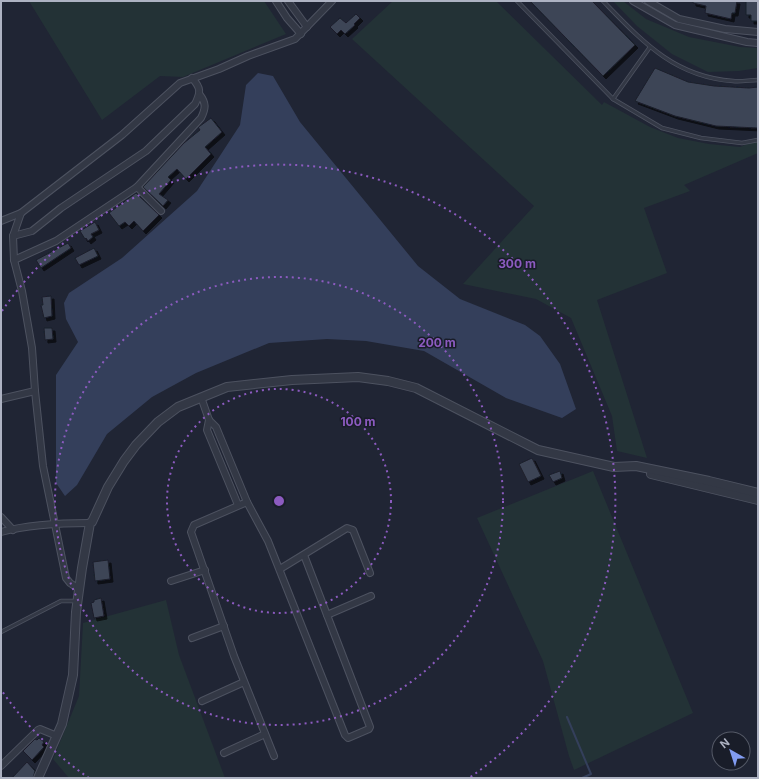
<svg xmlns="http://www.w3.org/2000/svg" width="759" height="779" viewBox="0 0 759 779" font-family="Inter,sans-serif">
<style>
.green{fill:#233236}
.water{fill:#343f5b}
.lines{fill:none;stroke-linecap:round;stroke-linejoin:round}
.stream{stroke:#343f5b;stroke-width:2}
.building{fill:#3e4557;stroke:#1b1f2b;filter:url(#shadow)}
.service-casing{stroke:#4d5260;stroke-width:4.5}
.minor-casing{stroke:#4d5260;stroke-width:8}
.tertiary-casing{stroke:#4d5260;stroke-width:10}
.service{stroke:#333845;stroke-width:3}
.minor{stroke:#333845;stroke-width:6}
.tertiary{stroke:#333845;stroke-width:8}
.ring{fill:none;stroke:#8c5bc0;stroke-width:2;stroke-dasharray:2 4}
.centre{fill:#8c5bc0;stroke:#191d29;stroke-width:2}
.ring-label{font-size:12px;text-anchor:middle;font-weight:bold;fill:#8c5bc0;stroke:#191d29;stroke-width:3;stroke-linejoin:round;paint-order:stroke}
</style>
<defs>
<filter id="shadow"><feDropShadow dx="3" dy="3" stdDeviation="0" flood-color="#0009"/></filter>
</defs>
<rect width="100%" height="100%" fill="#202534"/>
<g class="green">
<path d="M 29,1 L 264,1 L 286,34 L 183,77 L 160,76 L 102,120 Z"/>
<path d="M 393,1 L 496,1 L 602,105 L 604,102 L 650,127 L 678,138 L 709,144 L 740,147 L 758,140 L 758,153 L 684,185 L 682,183 L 690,191 L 644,208 L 667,273 L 597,300 L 647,458 L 617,451 L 612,416 L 571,318 L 536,299 L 463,284 L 534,206 L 352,39 Z"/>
<path d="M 613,1 L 623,1 L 646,19 L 689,37 L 740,47 L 758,48 L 758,68 L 739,71 L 708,72 L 672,54 L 637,26 Z"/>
<path d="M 593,471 L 693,713 L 574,770 L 569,756 L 543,661 L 477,518 Z"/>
<path d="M 166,600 L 179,655 L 225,778 L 69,778 L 53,759 L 79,696 L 83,623 Z"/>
</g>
<path class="water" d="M 258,73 L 273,76 L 300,122 L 418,266 L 460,299 L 525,325 L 540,336 L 560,364 L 576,409 L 562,418 L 506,398 L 424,351 L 366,341 L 327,339 L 269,343 L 196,373 L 152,397 L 107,434 L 77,485 L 65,496 L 56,483 L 56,375 L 78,342 L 66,319 L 64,303 L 69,293 L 122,258 L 197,191 L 240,125 L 246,85 Z"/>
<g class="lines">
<path class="stream" d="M 567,717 L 591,774 L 582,778"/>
</g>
<g class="building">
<path d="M 530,1 L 592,1 L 635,45 L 603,76 Z"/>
<path d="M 693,1 L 737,1 L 735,13 L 732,13 L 731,19 L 705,13 L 706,6 L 693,3 Z"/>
<path d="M 746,1 L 758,1 L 758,21 L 751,21 L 751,15 L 746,15 Z"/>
<path d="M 356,14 L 360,18 L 354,24 L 355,25 L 345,34 L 341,30 L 337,34 L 330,27 L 340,18 L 346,23 Z"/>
<path d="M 655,68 L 688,82 L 714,86 L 749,88 L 758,87 L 758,128 L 716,126 L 675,116 L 635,101 Z"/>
<path d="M 211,118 L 222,132 L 205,147 L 211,154 L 186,179 L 177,169 L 168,177 L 171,180 L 159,194 L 168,200 L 163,206 L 143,187 L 184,143 L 200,130 L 198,127 L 200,126 Z"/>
<path d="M 136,193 L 159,215 L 143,231 L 134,221 L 129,226 L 125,222 L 119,226 L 109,213 Z"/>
<path d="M 95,222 L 99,230 L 91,234 L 93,237 L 88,241 L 86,238 L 85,239 L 80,231 Z"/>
<path d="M 68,243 L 71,248 L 41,268 L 36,260 Z"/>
<path d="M 94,248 L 98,256 L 79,265 L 75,258 Z"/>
<path d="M 51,296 L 52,316 L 44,318 L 41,305 L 43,305 L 42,297 Z"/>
<path d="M 44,328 L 52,328 L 53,339 L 45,340 Z"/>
<path d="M 532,458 L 541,476 L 528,482 L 519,464 Z"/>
<path d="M 560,471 L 562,478 L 553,482 L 549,475 Z"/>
<path d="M 108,560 L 110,579 L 95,581 L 93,562 Z"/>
<path d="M 101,598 L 104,616 L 94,618 L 91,603 L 94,602 L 94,600 Z"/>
<path d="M 39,738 L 44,742 L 42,745 L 44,747 L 32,760 L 23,751 L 35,739 L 37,740 Z"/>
<path d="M 27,762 L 35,771 L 33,778 L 12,778 Z"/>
</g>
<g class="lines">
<g class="service-casing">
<g id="service">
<path d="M 517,1 L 613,99 L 662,128 L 701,138 L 742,143 L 758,140"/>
<path d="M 603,1 C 642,41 674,77 733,81 C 741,82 750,80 758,80"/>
<path d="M 613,99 L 650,47"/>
<path d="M 1,632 L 61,601 L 77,601"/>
</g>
</g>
<g class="minor-casing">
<g id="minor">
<path d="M 276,1 L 287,18 L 301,34"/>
<path d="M 288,1 L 307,27"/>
<path d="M 633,1 L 675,25 L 747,42 L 758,43"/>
<path d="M 648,1 L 679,19 L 725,29 L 758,32"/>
<path d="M 137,187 L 161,211"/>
<path d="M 1,221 L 21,213"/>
<path d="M 13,236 L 32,231 L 61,208 L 146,151 L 195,104 C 201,92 201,88 192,78"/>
<path d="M 14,260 L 56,241 L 137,187 L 201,118 C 206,108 206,103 200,95"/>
<path d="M 201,397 L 209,420 L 216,427 L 247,502 L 268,541 L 345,735 L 348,738 L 369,729 L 370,727 L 304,555"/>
<path d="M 1,399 L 35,391"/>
<path d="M 209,420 L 207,430 L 238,505"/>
<path d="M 247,502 L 194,525 L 191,532 L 234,656 L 274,756"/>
<path d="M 1,517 L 13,530"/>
<path d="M 1,532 C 27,525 63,523 90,523"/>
<path d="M 280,569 L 347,528 L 353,530 L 370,573"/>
<path d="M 171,581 L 205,570"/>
<path d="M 79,589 L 70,583 L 66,578 L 43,466 L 35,391 L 32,348 L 22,291 L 14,260 L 13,236 L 21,213 L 122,135 L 180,83 L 219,69 L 248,56 L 295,39 L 332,1"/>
<path d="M 327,615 L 371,596"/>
<path d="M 192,638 L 224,626"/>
<path d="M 202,701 L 244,682"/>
<path d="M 224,753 L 265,734"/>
<path d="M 1,766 L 38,730 L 40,729 L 57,736"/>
</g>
</g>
<g class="tertiary-casing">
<g id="tertiary">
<path d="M 651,474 L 758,500"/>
<path d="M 38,778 L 62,724 L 73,675 L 76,612 L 82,568 L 90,523 L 92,522 L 108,487 L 124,461 L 136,445 L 158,422 L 178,407 L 227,387 L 292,380 L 358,377 L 388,381 L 416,388 L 538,450 L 614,467 L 636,466 L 709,481 L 758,493"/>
</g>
</g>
<use href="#service" class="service"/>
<use href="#minor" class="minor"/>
<use href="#tertiary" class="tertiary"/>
</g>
<g class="ring">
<circle cx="279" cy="501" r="112"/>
<circle cx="279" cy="501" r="224"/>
<path d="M89 778A336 336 0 0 1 2 691M2 311A336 336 0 1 1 469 778"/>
</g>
<circle cx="279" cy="501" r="6" class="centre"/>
<g class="ring-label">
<text x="517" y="268">300 m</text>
<text x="437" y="347">200 m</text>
<text x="358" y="426">100 m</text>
</g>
<rect width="759" height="779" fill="none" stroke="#adb2c2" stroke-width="4"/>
<g transform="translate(731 751) rotate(321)"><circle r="19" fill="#191d29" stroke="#545966"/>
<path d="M0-3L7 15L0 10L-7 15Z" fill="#829cf2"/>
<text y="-6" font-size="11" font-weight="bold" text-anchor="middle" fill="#adb2c2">N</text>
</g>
</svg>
